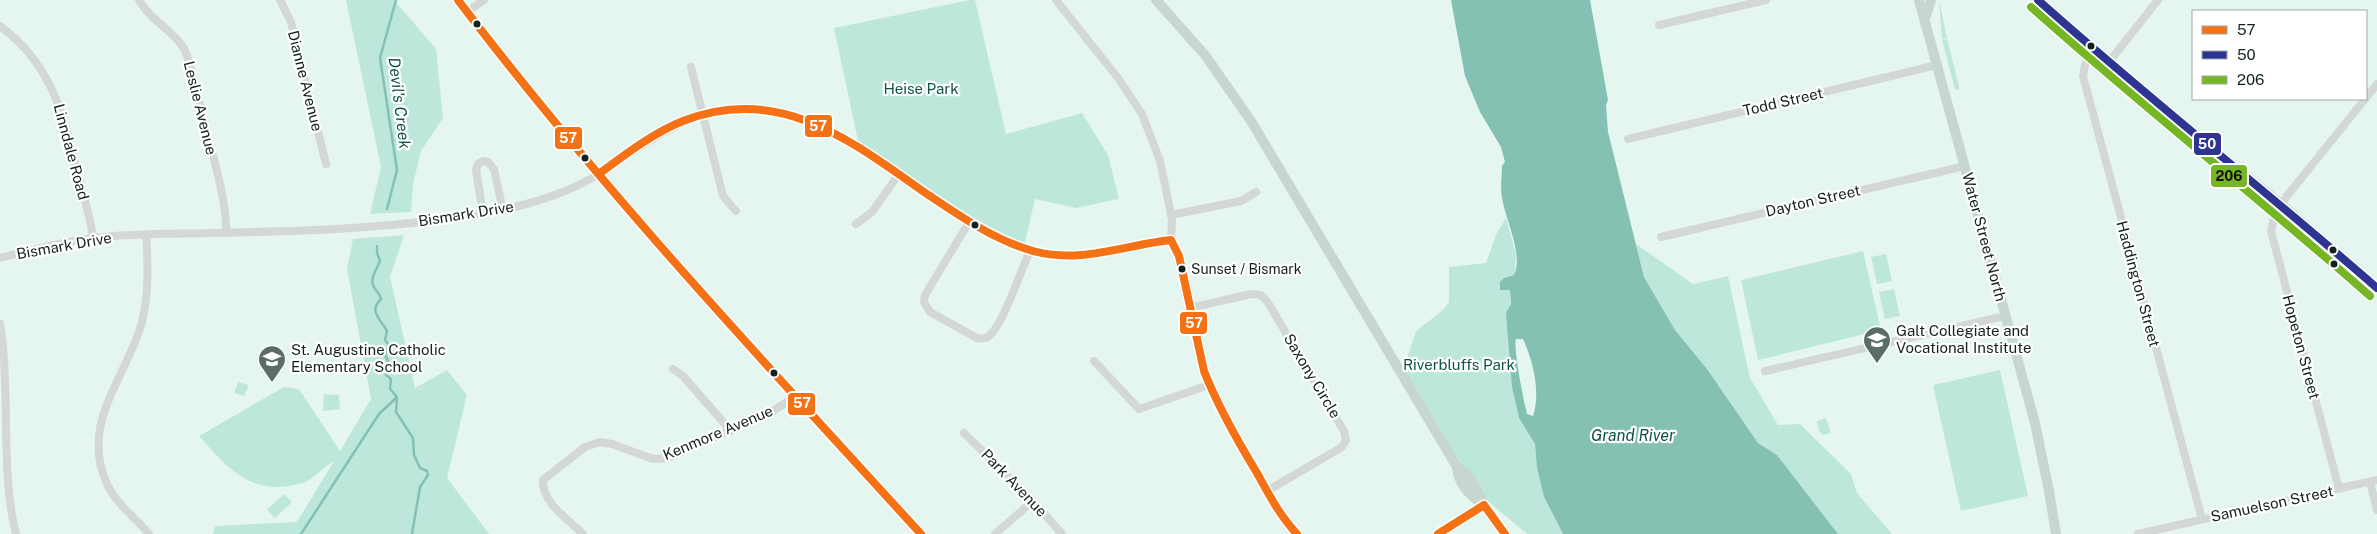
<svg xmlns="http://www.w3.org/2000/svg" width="2377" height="534" viewBox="0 0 2377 534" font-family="'Public Sans',sans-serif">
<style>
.green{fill:#bee7dc}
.water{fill:#84c1b3;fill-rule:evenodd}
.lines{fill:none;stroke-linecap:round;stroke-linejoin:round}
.stream{stroke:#84c1b3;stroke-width:2.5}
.minor{stroke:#d3d7d6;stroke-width:8}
.major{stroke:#c8d6d2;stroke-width:10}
.bus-1-casing{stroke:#fff;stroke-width:11}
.bus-2-casing{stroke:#fff;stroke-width:11}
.bus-3-casing{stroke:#fff;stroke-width:11}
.bus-1{stroke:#f47116;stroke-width:8}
.bus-2{stroke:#2e3491;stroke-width:8}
.bus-3{stroke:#76b524;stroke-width:8}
.bus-dot{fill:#13221e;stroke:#fff;stroke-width:2}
.labels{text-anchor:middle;stroke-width:4.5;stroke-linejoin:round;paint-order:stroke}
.bus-label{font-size:14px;fill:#13221e;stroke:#fff;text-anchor:start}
.street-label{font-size:15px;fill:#13221e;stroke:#fff}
.park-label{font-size:15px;fill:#0f5346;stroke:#fff}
.poi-label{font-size:15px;fill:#13221e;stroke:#fff;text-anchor:start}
.water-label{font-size:16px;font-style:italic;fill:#0f5347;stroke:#fff}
.line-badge{stroke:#fff;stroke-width:2}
.badge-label{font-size:14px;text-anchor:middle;font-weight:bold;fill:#fff}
.pale-badge-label{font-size:14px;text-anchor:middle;font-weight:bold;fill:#111}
</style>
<rect width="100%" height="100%" fill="#e5f6f1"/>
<g class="green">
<path d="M 346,0 L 394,0 L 436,49 L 443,118 L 421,151 L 413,184 L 411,212 L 370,214 L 381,167 Z"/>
<path d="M 970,0 L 975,0 L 1006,134 L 1082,113 L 1108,155 L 1119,199 L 1076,208 L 1035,199 L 1024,246 L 971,217 L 858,141 L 834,28 Z"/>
<path d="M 1939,0 L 1947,38 L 1942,39 Z"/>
<path d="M 1947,39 L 1959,86 L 1959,90 L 1955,89 L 1942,40 Z"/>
<path d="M 1506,218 L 1516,254 L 1515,272 L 1510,289 L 1512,387 L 1519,418 L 1535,444 L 1537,468 L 1544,497 L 1563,534 L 1527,534 L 1484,498 L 1402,373 L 1416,331 L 1443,310 L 1449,302 L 1449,267 L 1486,263 L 1496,235 Z"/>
<path d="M 404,235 L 390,277 L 415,388 L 447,370 L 467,395 L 447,478 L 489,534 L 213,534 L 215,526 L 297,522 L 334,461 C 323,467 313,481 299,484 C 252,496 228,469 199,436 L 284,387 L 299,389 L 340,451 L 371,399 L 347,269 L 353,239 Z"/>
<path d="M 1636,244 L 1693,284 L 1728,276 L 1750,378 L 1778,425 L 1800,424 L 1851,474 L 1857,493 L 1892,534 L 1838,534 L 1777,455 L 1758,443 L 1707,369 L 1675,330 L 1644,277 Z"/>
<path d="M 1863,251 L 1881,330 L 1758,360 L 1741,280 Z"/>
<path d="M 1886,254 L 1892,281 L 1877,284 L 1871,257 Z"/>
<path d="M 1894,289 L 1900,316 L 1885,319 L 1879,292 Z"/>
<path d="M 2000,370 L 2028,496 L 1961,511 L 1933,385 Z"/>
<path d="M 238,382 L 249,385 L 244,396 L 234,393 Z"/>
<path d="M 324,394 L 339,395 L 340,409 L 323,411 Z"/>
<path d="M 1826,418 L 1831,433 L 1823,435 L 1819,431 L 1817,421 Z"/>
<path d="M 284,494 L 292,502 L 275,518 L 267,510 Z"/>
</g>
<path class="water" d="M 1451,0 L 1590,0 L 1608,100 L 1606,105 L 1608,132 L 1644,277 L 1675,330 L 1707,369 L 1758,443 L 1777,455 L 1838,534 L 1563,534 L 1544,497 L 1537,468 L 1535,444 L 1519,418 L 1512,387 L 1506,313 L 1511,304 L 1510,290 L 1500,290 L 1500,282 L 1504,278 L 1514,275 C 1524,256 1505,218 1502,198 C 1500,187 1502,176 1502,166 L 1505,162 L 1501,147 L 1480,112 L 1465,76 ZM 1516,339 L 1523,339 C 1533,360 1541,393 1533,416 L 1527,414 C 1524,402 1513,348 1516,339 Z"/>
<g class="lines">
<g class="stream">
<path d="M 387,209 L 397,170 L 380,58 L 396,0"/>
<path d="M 377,246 L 377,253 L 380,261 C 377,269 368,280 375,289 C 378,293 380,294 381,299 C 368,312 381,319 387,331 L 385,340 L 389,345 L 385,355 L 388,361 L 386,375 L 391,379 L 390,389 L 397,397 L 396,412 L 413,438 L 414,455 L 420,468 L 427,471 L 428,475 L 420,487 L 412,534"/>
<path d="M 301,534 L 379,414 L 396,398"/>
</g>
<g class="minor">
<path d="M 139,0 C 150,20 171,29 183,47 C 192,63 194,85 199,102 C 207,136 228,200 226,233"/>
<path d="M 280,0 L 291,22 L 326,164"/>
<path d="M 458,0 C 514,75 575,145 636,216 C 729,323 825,429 921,534"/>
<path d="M 1056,0 L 1118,78 L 1142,114 L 1160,161 L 1172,219 L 1171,240 L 1179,256 L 1204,371 C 1217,408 1237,440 1257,474 C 1269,495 1280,517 1297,534"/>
<path d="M 467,12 L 484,0"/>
<path d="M 1659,25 L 1766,0"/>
<path d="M 0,26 C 51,64 63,112 77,171 C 83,193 90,215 93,238"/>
<path d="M 2094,50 L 2085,65 L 2083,76 L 2202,519"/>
<path d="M 2109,62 L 2158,0"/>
<path d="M 691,67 L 723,196 L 736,211"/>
<path d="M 2366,98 L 2377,84"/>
<path d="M 1628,139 L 1937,65"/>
<path d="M 483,214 L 476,170 L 478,164 L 483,161 L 488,162 L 494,169 L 503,211"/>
<path d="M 1171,215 L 1241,201 L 1256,192"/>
<path d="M 969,222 L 925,295 L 924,302 L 930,312 L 977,338 C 982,339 985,339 989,336 C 1003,325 1021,270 1030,251"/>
<path d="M 856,224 L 872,212 L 899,174"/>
<path d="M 146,234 C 148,264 149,293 142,322 C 127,377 79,423 107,484 C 116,504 135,517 149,534"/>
<path d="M 1661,237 L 1965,166"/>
<path d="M 0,258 C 31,250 61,242 93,238 C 133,233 174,234 214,233 C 288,231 362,230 435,220 C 457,217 481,216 503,210 C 536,202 571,192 600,173 C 682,119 732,81 830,130 C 857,147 884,164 910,182 C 963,218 1014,259 1081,256 C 1112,255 1141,242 1171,240"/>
<path d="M 1190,308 L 1251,294 L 1261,295 L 1267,301 L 1344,431 L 1346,440 L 1342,447 L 1267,491"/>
<path d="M 0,324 C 11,390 0,474 16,534"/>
<path d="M 1094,361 L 1139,409 L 1209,385"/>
<path d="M 673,369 L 683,376 L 731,431"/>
<path d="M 1765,371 L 2005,316"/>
<path d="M 964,433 L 1033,501 L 1062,534"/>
<path d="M 2370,482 L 2377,510"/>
<path d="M 2339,489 L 2271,231 L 2274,218 L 2287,196 L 2365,99"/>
<path d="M 583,534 C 568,519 542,503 543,480 L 585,447 L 600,442 L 612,444 L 653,459 L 668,458 L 771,412 L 795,397"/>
<path d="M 995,534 L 1033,501"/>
<path d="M 1438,534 L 1484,505"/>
<path d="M 2138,534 L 2377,480"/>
</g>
<g class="major">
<path d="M 1156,0 L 1205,55 L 1251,121 L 1457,467 C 1458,484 1470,496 1484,505"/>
<path d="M 1919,0 L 2035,423 L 2049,491 L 2056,534"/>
<path d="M 2038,0 L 2094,50 L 2282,205 L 2377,288"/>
<path d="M 1925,19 L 1931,0"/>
<path d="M 1457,467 C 1473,476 1476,490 1484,505 C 1489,515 1498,525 1505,534"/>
</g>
<g class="bus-1-casing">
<g id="bus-1">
<path d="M 458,0 C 600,187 762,360 921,534"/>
<path d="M 600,173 C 626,154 653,133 683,121 C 780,83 851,141 927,194 C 960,216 994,240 1033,251 C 1081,264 1124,245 1171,240 L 1179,256 L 1204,371 C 1218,407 1237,440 1257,473 C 1269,495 1280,516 1297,534"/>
<path d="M 1438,534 L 1484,505 L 1505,534"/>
</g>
</g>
<g class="bus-2-casing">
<path id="bus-2" d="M 2038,0 C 2149,99 2265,190 2377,288"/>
</g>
<g class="bus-3-casing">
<path id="bus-3" d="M 2031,7 C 2142,106 2259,198 2370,296"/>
</g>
<use href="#bus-1" class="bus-1"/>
<use href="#bus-2" class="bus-2"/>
<use href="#bus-3" class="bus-3"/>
</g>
<defs>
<g id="school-pin" transform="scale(1.4375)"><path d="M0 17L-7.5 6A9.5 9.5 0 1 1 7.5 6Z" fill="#5c6c68" stroke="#fff"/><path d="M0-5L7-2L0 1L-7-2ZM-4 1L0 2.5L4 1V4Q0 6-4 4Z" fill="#fff"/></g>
</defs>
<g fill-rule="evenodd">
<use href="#school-pin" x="1877" y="340"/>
<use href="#school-pin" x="272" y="359"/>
</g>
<g class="bus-dot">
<circle cx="477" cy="24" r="4.5"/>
<circle cx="2091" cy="46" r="4.5"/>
<circle cx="585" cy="158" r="4.5"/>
<circle cx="975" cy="225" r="4.5"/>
<circle cx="2333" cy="250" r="4.5"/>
<circle cx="2334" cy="264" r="4.5"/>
<circle cx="1182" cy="269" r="4.5"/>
<circle cx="774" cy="373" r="4.5"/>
</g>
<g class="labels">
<g class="bus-label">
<text x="1191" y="274">Sunset / Bismark</text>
</g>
<g class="street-label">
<text transform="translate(305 81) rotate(76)" y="5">Dianne Avenue</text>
<text transform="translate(1783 102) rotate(-13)" y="5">Todd Street</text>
<text transform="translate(200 108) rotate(76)" y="5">Leslie Avenue</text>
<text transform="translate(71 152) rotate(75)" y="5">Linndale Road</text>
<text transform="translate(1813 201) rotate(-13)" y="5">Dayton Street</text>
<text transform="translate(466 214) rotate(-9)" y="5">Bismark Drive</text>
<text transform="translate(1984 237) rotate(75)" y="5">Water Street North</text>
<text transform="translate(64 246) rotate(-10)" y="5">Bismark Drive</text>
<text transform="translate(2138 284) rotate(75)" y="5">Haddington Street</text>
<text transform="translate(2301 347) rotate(75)" y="5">Hopeton Street</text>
<text transform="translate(1312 376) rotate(59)" y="5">Saxony Circle</text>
<text transform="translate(718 433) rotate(-23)" y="5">Kenmore Avenue</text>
<text transform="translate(1014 483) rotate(46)" y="5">Park Avenue</text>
<text transform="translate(2272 504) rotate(-12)" y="5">Samuelson Street</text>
</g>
<g class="park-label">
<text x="921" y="94">Heise Park</text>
<text x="1459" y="370">Riverbluffs Park</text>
</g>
<g class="poi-label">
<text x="1896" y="336">Galt Collegiate and<tspan x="1896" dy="17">Vocational Institute</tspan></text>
<text x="291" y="355">St. Augustine Catholic<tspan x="291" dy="17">Elementary School</tspan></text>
</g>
<g class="water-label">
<text transform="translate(400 103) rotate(83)" y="6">Devil's Creek</text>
<text x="1633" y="441">Grand River</text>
</g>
</g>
<g class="line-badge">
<rect x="804" y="114" width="29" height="24" rx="5" fill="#f47116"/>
<rect x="554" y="126" width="29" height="24" rx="5" fill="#f47116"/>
<rect x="2193" y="132" width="29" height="24" rx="5" fill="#2e3491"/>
<rect x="2210" y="164" width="38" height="24" rx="5" fill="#76b524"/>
<rect x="1179" y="311" width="29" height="24" rx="5" fill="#f47116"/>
<rect x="787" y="392" width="29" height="24" rx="5" fill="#f47116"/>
</g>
<g class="badge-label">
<text x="818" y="131">57</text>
<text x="568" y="143">57</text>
<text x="2207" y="149">50</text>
<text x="1194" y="328">57</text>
<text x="802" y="408">57</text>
</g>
<g class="pale-badge-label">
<text x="2229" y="181">206</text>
</g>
<rect x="2192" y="10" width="175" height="90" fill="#ffffff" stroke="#a1a7a5"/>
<rect x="2202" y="26" width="25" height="8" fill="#f47116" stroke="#a1a7a5"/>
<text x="2237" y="35" font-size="15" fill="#13221e">57</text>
<rect x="2202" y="51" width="25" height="8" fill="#2e3491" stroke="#a1a7a5"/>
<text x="2237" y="60" font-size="15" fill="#13221e">50</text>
<rect x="2202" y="76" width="25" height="8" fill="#76b524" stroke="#a1a7a5"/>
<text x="2237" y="85" font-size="15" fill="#13221e">206</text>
</svg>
